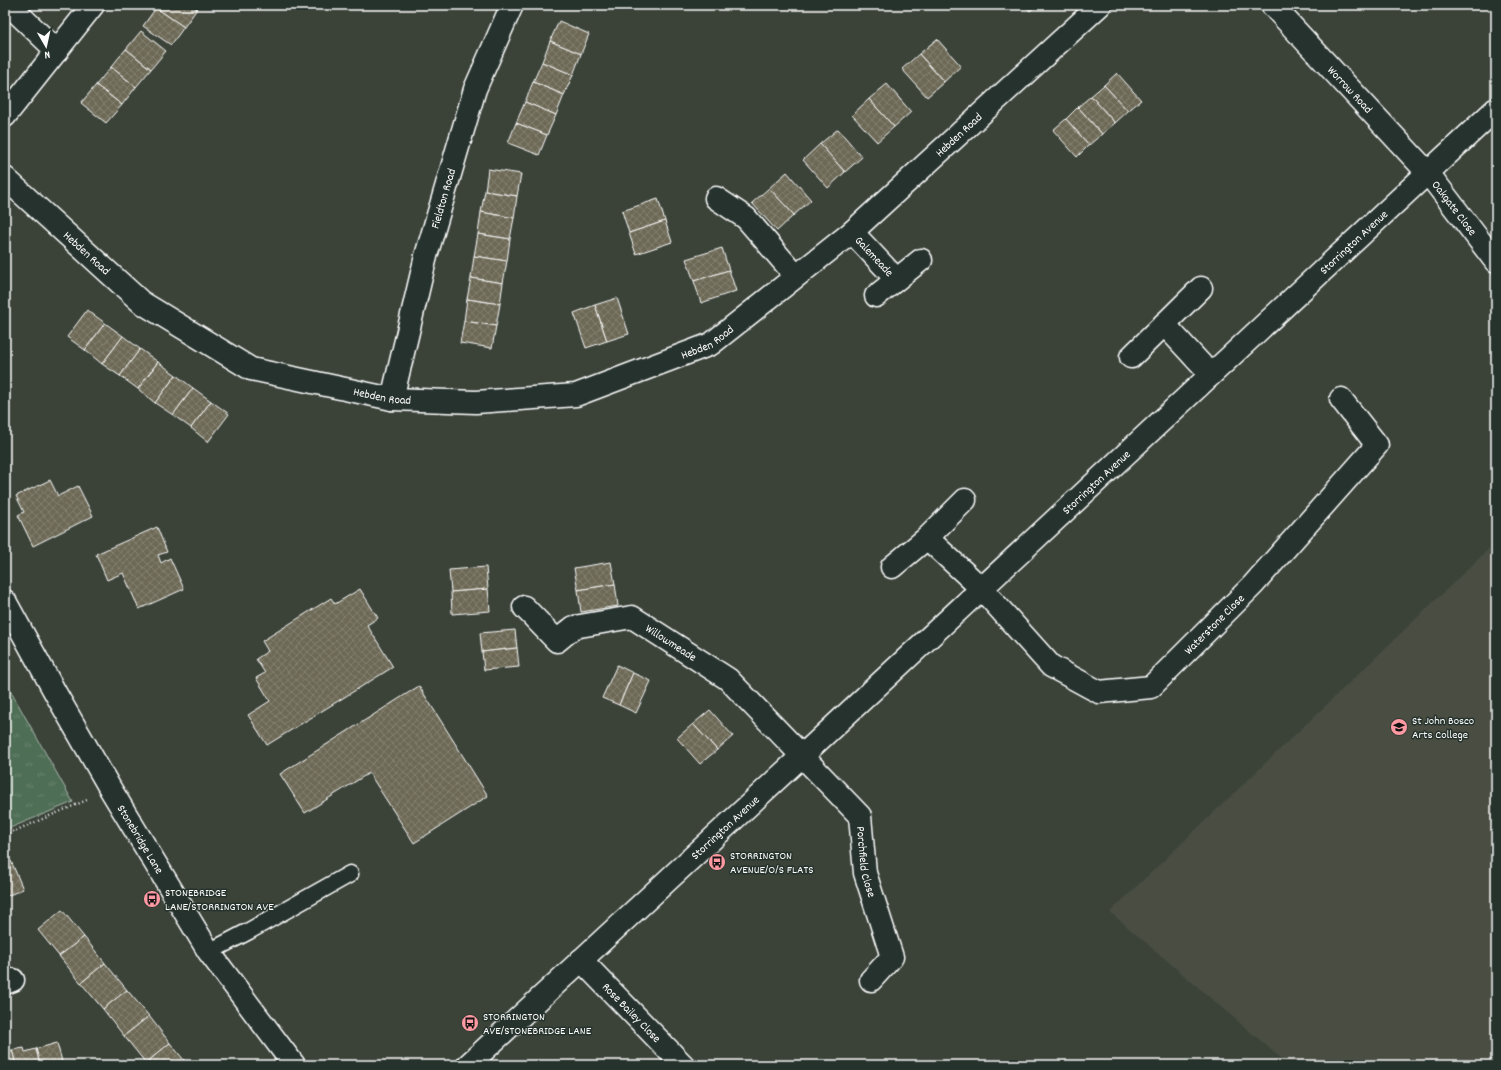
<svg xmlns="http://www.w3.org/2000/svg" width="1501" height="1070" viewBox="0 0 1501 1070" font-family="Dekko,sans-serif">
<style>
.built{fill:#4a4e42}
.grass{fill:url(#grass-tufts);stroke:#a8b6ab}
.building{fill:url(#building-cross-hatch);stroke:#fff}
.lines{fill:none;stroke-linecap:round;stroke-linejoin:round}
.lane-casing{stroke:#fff;stroke-width:19}
.street-casing{stroke:#fff;stroke-width:25}
.secondary-casing{stroke:#fff;stroke-width:25}
.path{stroke:#fff;stroke-width:2.5;stroke-dasharray:1 3;stroke-linecap:butt}
.lane{stroke:#26332d;stroke-width:16}
.street{stroke:#26332d;stroke-width:22}
.secondary{stroke:#26332d;stroke-width:22}
.labels{text-anchor:middle;stroke-width:3;stroke-linejoin:round;paint-order:stroke}
.street-label{font-size:12px;fill:#fff;stroke:#26332d}
.poi-label{font-size:12px;fill:#fff;stroke:#26332d;text-anchor:start}
</style>
<defs>
<pattern id="grass-tufts" width="24" height="20" patternUnits="userSpaceOnUse"><rect width="24" height="20" fill="#506e57"/><path d="M3 7l-1-3M5 7V3M7 7l1-3M15 17l-1-3M17 17v-4M19 17l1-3" fill="none" stroke="#6a8470"/></pattern>
<pattern id="building-cross-hatch" width="8" height="8" patternUnits="userSpaceOnUse"><rect width="8" height="8" fill="#6d6956"/><path d="M0 0l8 8M0 8l8-8" fill="none" stroke="#83806f"/></pattern>
</defs>
<rect width="100%" height="100%" fill="#3b4339"/>
<filter id="ink" filterUnits="userSpaceOnUse"><feTurbulence type="fractalNoise" baseFrequency=".025" numOctaves="2"/><feDisplacementMap in="SourceGraphic" scale="8" xChannelSelector="R" yChannelSelector="G"/><feConvolveMatrix kernelMatrix="1 2 1 2 8 2 1 2 1" color-interpolation-filters="sRGB"/></filter>
<g filter="url(#ink)">
<path class="built" d="M 1496,542 L 1496,1065 L 1289,1065 L 1110,912 Z"/>
<path class="grass" d="M 5,681 L 73,802 L 5,830 Z"/>
<g class="building">
<path d="M 158,5 L 190,5 L 197,9 L 184,27 L 156,8 Z"/>
<path d="M 190,5 L 200,5 L 197,9 Z"/>
<path d="M 1024,5 L 1037,5 L 1030,11 Z"/>
<path d="M 156,8 L 184,27 L 171,45 L 143,26 Z"/>
<path d="M 559,21 L 589,34 L 581,54 L 550,41 Z"/>
<path d="M 141,31 L 166,51 L 151,69 L 126,49 Z"/>
<path d="M 937,39 L 961,66 L 944,82 L 919,54 Z"/>
<path d="M 550,41 L 581,54 L 573,75 L 542,62 Z"/>
<path d="M 126,49 L 151,69 L 136,87 L 111,67 Z"/>
<path d="M 919,54 L 944,82 L 927,97 L 902,69 Z"/>
<path d="M 542,62 L 573,75 L 564,95 L 533,82 Z"/>
<path d="M 111,67 L 136,87 L 122,105 L 96,85 Z"/>
<path d="M 1117,73 L 1141,100 L 1128,111 L 1104,85 Z"/>
<path d="M 533,82 L 564,95 L 556,115 L 525,102 Z"/>
<path d="M 887,84 L 911,112 L 894,127 L 869,99 Z"/>
<path d="M 96,85 L 122,105 L 106,123 L 81,103 Z"/>
<path d="M 1104,85 L 1128,111 L 1115,123 L 1091,96 Z"/>
<path d="M 1091,96 L 1115,123 L 1102,134 L 1078,107 Z"/>
<path d="M 869,99 L 894,127 L 877,142 L 852,115 Z"/>
<path d="M 525,102 L 556,115 L 547,135 L 516,123 Z"/>
<path d="M 1078,107 L 1102,134 L 1089,145 L 1066,119 Z"/>
<path d="M 1066,119 L 1089,145 L 1077,157 L 1053,130 Z"/>
<path d="M 516,123 L 547,135 L 539,155 L 508,143 Z"/>
<path d="M 838,129 L 862,157 L 845,172 L 820,144 Z"/>
<path d="M 820,144 L 845,172 L 828,188 L 803,160 Z"/>
<path d="M 488,169 L 521,174 L 517,196 L 485,191 Z"/>
<path d="M 787,172 L 811,200 L 794,215 L 769,188 Z"/>
<path d="M 769,188 L 794,215 L 777,231 L 752,203 Z"/>
<path d="M 485,191 L 517,196 L 514,218 L 481,212 Z"/>
<path d="M 658,199 L 665,221 L 629,233 L 622,211 Z"/>
<path d="M 481,212 L 514,218 L 510,239 L 478,234 Z"/>
<path d="M 665,221 L 672,242 L 636,254 L 629,233 Z"/>
<path d="M 478,234 L 510,239 L 507,261 L 474,256 Z"/>
<path d="M 722,248 L 729,270 L 694,281 L 686,259 Z"/>
<path d="M 474,256 L 507,261 L 503,283 L 471,278 Z"/>
<path d="M 729,270 L 736,291 L 701,303 L 694,281 Z"/>
<path d="M 471,278 L 503,283 L 500,304 L 467,299 Z"/>
<path d="M 617,298 L 629,334 L 607,341 L 595,305 Z"/>
<path d="M 467,299 L 500,304 L 496,326 L 464,321 Z"/>
<path d="M 595,305 L 607,341 L 586,348 L 574,313 Z"/>
<path d="M 87,310 L 105,323 L 85,350 L 67,337 Z"/>
<path d="M 464,321 L 496,326 L 492,348 L 460,343 Z"/>
<path d="M 105,323 L 123,336 L 102,364 L 85,350 Z"/>
<path d="M 123,336 L 140,349 L 120,376 L 102,364 Z"/>
<path d="M 140,349 L 158,362 L 138,389 L 120,376 Z"/>
<path d="M 158,362 L 176,375 L 155,403 L 138,389 Z"/>
<path d="M 176,375 L 193,388 L 173,415 L 155,403 Z"/>
<path d="M 193,388 L 211,401 L 191,428 L 173,415 Z"/>
<path d="M 211,401 L 229,414 L 208,442 L 191,428 Z"/>
<path d="M 50,480 L 58,496 L 78,486 L 93,516 L 33,546 L 18,515 L 24,512 L 16,496 Z"/>
<path d="M 157,527 L 167,552 L 158,555 L 161,563 L 170,558 L 184,589 L 139,609 L 123,573 L 107,580 L 96,554 Z"/>
<path d="M 611,562 L 615,584 L 578,590 L 574,568 Z"/>
<path d="M 486,567 L 488,589 L 451,592 L 449,570 Z"/>
<path d="M 615,584 L 618,606 L 581,612 L 578,590 Z"/>
<path d="M 360,589 L 378,618 L 367,625 L 393,667 L 267,745 L 248,715 L 270,701 L 256,678 L 265,673 L 256,659 L 268,651 L 262,641 L 331,598 L 335,604 Z"/>
<path d="M 488,589 L 490,611 L 452,614 L 451,592 Z"/>
<path d="M 515,630 L 517,648 L 482,652 L 480,633 Z"/>
<path d="M 517,648 L 519,667 L 484,670 L 482,652 Z"/>
<path d="M 617,665 L 633,673 L 619,705 L 602,698 Z"/>
<path d="M 633,673 L 651,681 L 636,713 L 619,705 Z"/>
<path d="M 419,686 L 488,796 L 414,843 L 369,773 L 305,813 L 280,774 Z"/>
<path d="M 710,710 L 733,736 L 717,750 L 693,724 Z"/>
<path d="M 693,724 L 717,750 L 700,764 L 677,738 Z"/>
<path d="M 11,861 L 23,889 L 5,897 L 5,864 Z"/>
<path d="M 62,910 L 84,937 L 59,956 L 38,930 Z"/>
<path d="M 84,937 L 105,963 L 81,983 L 59,956 Z"/>
<path d="M 105,963 L 127,990 L 103,1009 L 81,983 Z"/>
<path d="M 127,990 L 149,1016 L 124,1036 L 103,1009 Z"/>
<path d="M 149,1016 L 170,1043 L 146,1063 L 124,1036 Z"/>
<path d="M 57,1043 L 63,1065 L 40,1065 L 36,1049 Z"/>
<path d="M 170,1043 L 188,1065 L 148,1065 L 146,1063 Z"/>
<path d="M 24,1048 L 25,1052 L 36,1049 L 40,1065 L 16,1065 L 12,1050 Z"/>
<path d="M 12,1050 L 16,1065 L 5,1065 L 5,1052 Z"/>
</g>
<g class="lines">
<g class="lane-casing">
<path id="lane" d="M 209,952 L 249,931 L 350,874"/>
</g>
<g class="street-casing">
<g id="street">
<path d="M 9,5 L 57,51"/>
<path id="s1" d="M 1272,5 L 1428,173 L 1496,262"/>
<path d="M 5,116 L 93,5"/>
<path id="s2" d="M 5,178 L 141,302 L 251,369 L 392,399 L 476,402 L 576,395 L 711,344 L 852,232 L 1100,5"/>
<path d="M 716,198 L 746,218 L 796,276"/>
<path id="s3" d="M 852,232 L 896,279"/>
<path d="M 876,296 L 921,260"/>
<path d="M 1164,324 L 1210,374"/>
<path d="M 1131,357 L 1201,288"/>
<path id="s4" d="M 392,399 L 426,256 L 475,89 L 512,5"/>
<path id="s5" d="M 965,500 L 927,538 L 981,588 L 1051,666 L 1099,692 L 1151,687 L 1253,585 L 1377,445 L 1341,399"/>
<path d="M 892,567 L 927,538"/>
<path id="s6" d="M 524,607 L 557,641 L 574,627 L 632,617 L 728,679 L 860,816 L 865,873 L 892,957 L 871,980"/>
<path id="s7" d="M 581,960 L 683,1065"/>
<path d="M 5,983 L 13,980"/>
</g>
</g>
<g class="secondary-casing">
<g id="secondary">
<path id="s8" d="M 5,601 L 56,694 L 111,790 L 209,952 L 294,1065"/>
<path id="s9" d="M 468,1065 L 803,755 L 1496,109"/>
</g>
</g>
<path class="path" d="M 5,835 L 87,800"/>
<use href="#lane" class="lane"/>
<use href="#street" class="street"/>
<use href="#secondary" class="secondary"/>
</g>
</g>
<defs>
<g id="school-disc" transform="scale(0.9)"><circle r="9.5" fill="#ff9aa2" stroke="#26332d"/><path d="M0-5L7-2L0 1L-7-2ZM-4 1L0 2.5L4 1V4Q0 6-4 4Z" fill="#111"/></g>
<g id="bus-disc" transform="scale(0.9)"><circle r="9.5" fill="#ff9aa2" stroke="#26332d"/><path d="M-5-6H5V4H4V6H2V4H-2V6H-4V4H-5ZM-3.5-4V0h7V-4ZM-3.5 1.2v1.5H-2V1.2ZM2 1.2v1.5H3.5V1.2Z" fill="#111"/></g>
</defs>
<g fill-rule="evenodd">
<use href="#school-disc" x="1399" y="727"/>
<use href="#bus-disc" x="717" y="862"/>
<use href="#bus-disc" x="152" y="899"/>
<use href="#bus-disc" x="470" y="1023"/>
</g>
<g class="labels">
<g class="street-label">
<text dy="4" stroke="none"><textPath href="#s1" startOffset="115">Worrow Road</textPath></text>
<text dy="4" stroke="none"><textPath href="#s2" startOffset="1110">Hebden Road</textPath></text>
<text dy="4" stroke="none"><textPath href="#s4" startOffset="207">Fieldton Road</textPath></text>
<text dy="4" stroke="none"><textPath href="#s1" startOffset="273">Oakgate Close</textPath></text>
<text dy="4" stroke="none"><textPath href="#s9" startOffset="1209">Storrington Avenue</textPath></text>
<text dy="4" stroke="none"><textPath href="#s2" startOffset="111">Hebden Road</textPath></text>
<text dy="4" stroke="none"><textPath href="#s3" startOffset="33">Galemeade</textPath></text>
<text dy="4" stroke="none"><textPath href="#s2" startOffset="783">Hebden Road</textPath></text>
<text dy="4" stroke="none"><textPath href="#s2" startOffset="447">Hebden Road</textPath></text>
<text dy="4" stroke="none"><textPath href="#s9" startOffset="857">Storrington Avenue</textPath></text>
<text dy="4" stroke="none"><textPath href="#s5" startOffset="428">Waterstone Close</textPath></text>
<text dy="4" stroke="none"><textPath href="#s6" startOffset="175">Willowmeade</textPath></text>
<text dy="4" stroke="none"><textPath href="#s9" startOffset="350">Storrington Avenue</textPath></text>
<text dy="4" stroke="none"><textPath href="#s8" startOffset="274">Stonebridge Lane</textPath></text>
<text dy="4" stroke="none"><textPath href="#s6" startOffset="479">Porchfield Close</textPath></text>
<text dy="4" stroke="none"><textPath href="#s7" startOffset="73">Rose Bailey Close</textPath></text>
</g>
<g class="poi-label">
<text x="1412" y="724">St John Bosco<tspan x="1412" dy="14">Arts College</tspan></text>
<text x="730" y="859">STORRINGTON<tspan x="730" dy="14">AVENUE/O/S FLATS</tspan></text>
<text x="165" y="896">STONEBRIDGE<tspan x="165" dy="14">LANE/STORRINGTON AVE</tspan></text>
<text x="483" y="1020">STORRINGTON<tspan x="483" dy="14">AVE/STONEBRIDGE LANE</tspan></text>
</g>
</g>
<rect width="1501" height="1070" fill="none" stroke="#26332d" stroke-width="20"/>
<rect x="10" y="10" width="1481" height="1050" fill="none" stroke="#fff" stroke-width="1.5" filter="url(#ink)"/>
<g transform="translate(46 46) rotate(171)" stroke="#26332d" stroke-width="3" paint-order="stroke">
<path d="M0-3L7 15L0 10L-7 15Z" fill="#ffffff"/>
<text y="-6" font-size="11" font-weight="bold" text-anchor="middle" fill="#ffffff">N</text>
</g>
</svg>
